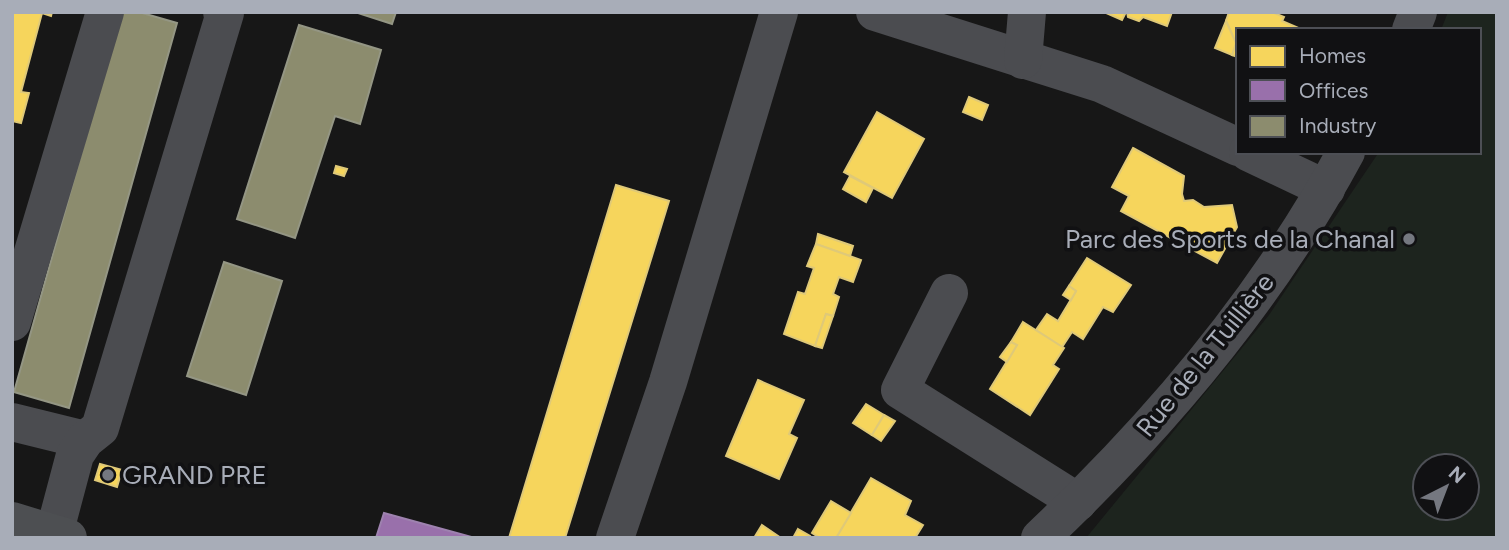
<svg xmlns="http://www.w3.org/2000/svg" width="1509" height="550" viewBox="0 0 1509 550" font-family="Figtree,sans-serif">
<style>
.green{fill:#1d241e;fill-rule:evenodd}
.homes{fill:#f6d55c;stroke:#dfc978;stroke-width:2}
.offices{fill:#9970ab;stroke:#9e82af;stroke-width:2}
.industry{fill:#8c8c6e;stroke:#949684;stroke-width:2}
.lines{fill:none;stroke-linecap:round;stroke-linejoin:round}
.minor{stroke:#4b4c50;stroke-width:38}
.major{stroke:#4d4f52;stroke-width:38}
.poi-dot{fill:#757880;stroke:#111113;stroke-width:2.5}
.labels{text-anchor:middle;stroke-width:7;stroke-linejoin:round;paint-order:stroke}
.poi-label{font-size:26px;fill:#a8adb8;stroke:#111113;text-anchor:end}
.street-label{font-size:26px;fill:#a8adb8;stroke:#111113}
</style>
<rect width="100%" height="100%" fill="#171717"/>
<path class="green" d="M 1448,12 L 1497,12 L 1497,538 L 1086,538 L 1269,315 L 1379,152 L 1479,152 L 1479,30 L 1441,30 ZM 1425,466 L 1467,466 L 1467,508 L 1425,508 Z"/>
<g class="homes">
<path d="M 12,12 L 52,12 L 51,16 L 42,13 L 21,92 L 29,93 L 21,123 L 12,121 Z"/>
<path d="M 1104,12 L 1126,12 L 1122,20 Z"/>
<path d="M 1127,12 L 1172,12 L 1167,26 L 1143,17 L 1139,21 L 1128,17 Z"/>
<path d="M 1229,12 L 1272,12 L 1284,17 L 1282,21 L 1303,30 L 1238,30 L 1238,57 L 1232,55 L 1236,43 L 1226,21 Z"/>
<path d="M 1226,21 L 1236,43 L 1232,55 L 1215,48 Z"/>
<path d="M 969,97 L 988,105 L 982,120 L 963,112 Z"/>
<path d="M 877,112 L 924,139 L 892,198 L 844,172 Z"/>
<path d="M 1133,148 L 1184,176 L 1182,194 L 1184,201 L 1193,200 L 1204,207 L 1232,205 L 1237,227 L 1217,263 L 1121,211 L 1129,196 L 1112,187 Z"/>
<path d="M 336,166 L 347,169 L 344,176 L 334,173 Z"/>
<path d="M 850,176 L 873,188 L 866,202 L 843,189 Z"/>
<path d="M 616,185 L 669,201 L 565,538 L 509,538 Z"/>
<path d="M 818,234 L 853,246 L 850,256 L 816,244 Z"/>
<path d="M 816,244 L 861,260 L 853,282 L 839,277 L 833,294 L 839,297 L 833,316 L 826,314 L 815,346 L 784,334 L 798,292 L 805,294 L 814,268 L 807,266 Z"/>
<path d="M 1087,258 L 1131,285 L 1113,312 L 1103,307 L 1083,339 L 1072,332 L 1062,347 L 1036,330 L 1047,314 L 1058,321 L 1076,291 L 1069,286 Z"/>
<path d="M 1069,286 L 1076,291 L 1071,300 L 1063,295 Z"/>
<path d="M 826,314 L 833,316 L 822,348 L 815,346 Z"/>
<path d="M 1023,322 L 1064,348 L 1053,365 L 1059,369 L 1030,415 L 990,389 L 1017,345 L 1011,342 Z"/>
<path d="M 1011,342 L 1017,345 L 1007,362 L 1000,357 Z"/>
<path d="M 758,380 L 804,400 L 789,434 L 797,438 L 779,479 L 726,456 Z"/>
<path d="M 866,404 L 884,415 L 872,435 L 853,423 Z"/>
<path d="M 884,415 L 895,421 L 881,441 L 872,435 Z"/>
<path d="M 100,464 L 122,470 L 117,487 L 95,480 Z"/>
<path d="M 871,478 L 911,501 L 905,515 L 923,525 L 915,538 L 836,538 Z"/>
<path d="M 831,501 L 851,513 L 836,538 L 820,538 L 812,533 Z"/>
<path d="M 762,525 L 781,538 L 754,538 Z"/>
<path d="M 798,529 L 810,536 L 809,538 L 793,538 Z"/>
</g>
<path class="offices" d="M 384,513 L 475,538 L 376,538 Z"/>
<g class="industry">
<path d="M 121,12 L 139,12 L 177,23 L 69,408 L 14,392 Z"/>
<path d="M 355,12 L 396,12 L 392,24 Z"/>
<path d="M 299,25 L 381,50 L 360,124 L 335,116 L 295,238 L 237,219 Z"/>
<path d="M 224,262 L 282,281 L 246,395 L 187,376 Z"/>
</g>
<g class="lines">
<g class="minor">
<path d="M 875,12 L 1102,84 L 1238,147"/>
<path d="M 1411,30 L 1418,12"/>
<path d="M 1023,60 L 1027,12"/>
<path d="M 1248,152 L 1326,189"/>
<path d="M 949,293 L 900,390 L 1078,502"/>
<path d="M 12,322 L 105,12"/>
<path d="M 12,422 L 85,440"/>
<path d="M 54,534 L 75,455 L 85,440 L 100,428 L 225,13 L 222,12"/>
<path d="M 615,538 L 668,382 L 779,12"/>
<path d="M 1040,538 C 1160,425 1268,297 1346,152"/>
</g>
<path class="major" d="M 12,521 L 68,538"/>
</g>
<g class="poi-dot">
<circle cx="1409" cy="239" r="7"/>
<circle cx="108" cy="475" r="7"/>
</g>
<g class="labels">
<g class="poi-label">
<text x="1395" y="248">Parc des Sports de la Chanal</text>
<text x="122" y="484" text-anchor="start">GRAND PRE</text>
</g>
<g class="street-label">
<text transform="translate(1205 355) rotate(-51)" y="9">Rue de la Tuillière</text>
</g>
</g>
<rect width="1509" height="550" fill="none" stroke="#a8adb8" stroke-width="28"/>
<rect x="1236" y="28" width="245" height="126" fill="#111113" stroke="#4d4f55" stroke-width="2"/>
<rect x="1250" y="46" width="35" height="21" fill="#f6d55c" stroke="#4d4f55" stroke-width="2"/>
<text x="1299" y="63" font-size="21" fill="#a8adb8">Homes</text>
<rect x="1250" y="80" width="35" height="21" fill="#9970ab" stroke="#4d4f55" stroke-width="2"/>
<text x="1299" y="98" font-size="21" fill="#a8adb8">Offices</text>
<rect x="1250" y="116" width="35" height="21" fill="#8c8c6e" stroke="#4d4f55" stroke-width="2"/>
<text x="1299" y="133" font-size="21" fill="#a8adb8">Industry</text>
<g transform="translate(1446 487) rotate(42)"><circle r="33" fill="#111113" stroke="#4d4f55" stroke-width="2"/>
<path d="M0-5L12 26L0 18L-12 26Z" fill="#757880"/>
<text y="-10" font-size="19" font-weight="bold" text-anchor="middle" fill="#a8adb8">N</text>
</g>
</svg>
